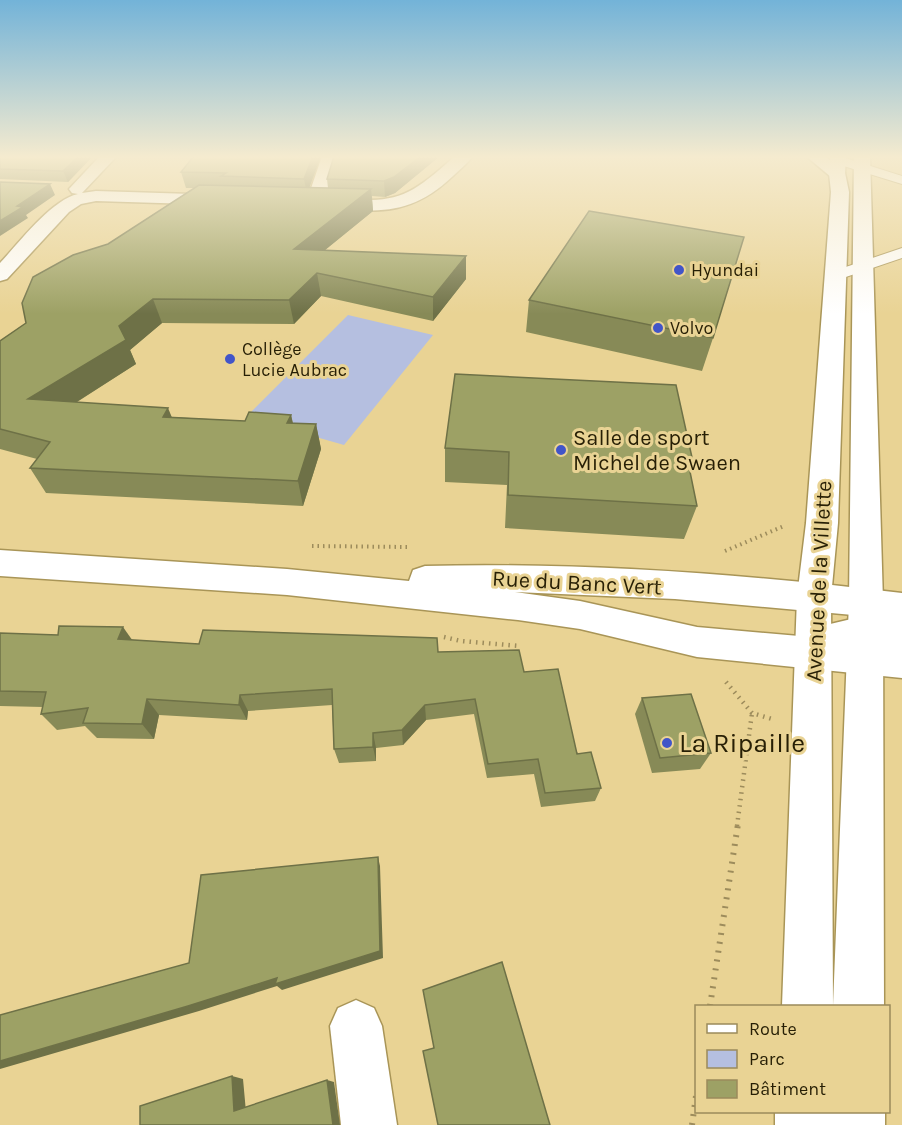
<svg xmlns="http://www.w3.org/2000/svg" width="902" height="1125" viewBox="0 0 902 1125" font-family="Karla,sans-serif">
<style>
.green{fill:#b5bfe0}
.lines{fill:none;stroke-linecap:round;stroke-linejoin:round}
.service-casing{stroke:#a99557;stroke-width:2}
.pedestrian-casing{stroke:#a99557;stroke-width:3}
.minor-casing{stroke:#a99557;stroke-width:3}
.tertiary-casing{stroke:#a99557;stroke-width:3}
.secondary-casing{stroke:#a99557;stroke-width:3}
.path-far2{stroke:#9d8c5c;stroke-width:4;stroke-dasharray:1.5 4;stroke-linecap:butt}
.path-far1{stroke:#9d8c5c;stroke-width:4.5;stroke-dasharray:1.5 5;stroke-linecap:butt}
.path{stroke:#9d8c5c;stroke-width:6;stroke-dasharray:2 7;stroke-linecap:butt}
.service{fill:#fff;fill-rule:evenodd}
.pedestrian{fill:#fff;fill-rule:evenodd}
.minor{fill:#fff;fill-rule:evenodd}
.tertiary{fill:#fff;fill-rule:evenodd}
.secondary{fill:#fff;fill-rule:evenodd}
.wall{fill:#878a57}
.shaded-wall{fill:#6e7147}
.building{fill:#9da165;stroke:#6e7147;stroke-width:1.5}
.poi-dot{fill:#4255c8;stroke:#e9d394;stroke-width:2}
.labels{text-anchor:middle;stroke-width:6;stroke-linejoin:round;paint-order:stroke}
.far-poi-label{font-size:18px;fill:#271f05;stroke:#e9d394;text-anchor:start}
.poi-label{font-size:22px;fill:#271f05;stroke:#e9d394;text-anchor:start}
.street-label{font-size:22px;fill:#271f05;stroke:#e9d394}
.near-poi-label{font-size:27px;fill:#271f05;stroke:#e9d394;text-anchor:start}
</style>
<rect width="100%" height="100%" fill="#e9d394"/>
<path class="green" d="M 348,315 L 433,335 L 344,445 L 246,417 Z"/>
<g class="lines">
<g class="service-casing">
<g id="service">
<path d="M 839,156 L 902,176 L 902,184 L 834,163 L 832,160 L 834,157 Z"/>
<path d="M 902,248 L 902,258 L 834,281 L 826,276 L 828,273 Z"/>
</g>
</g>
<g class="pedestrian-casing">
<path id="pedestrian" d="M 322,156 L 338,156 L 324,203 L 321,207 L 309,207 L 306,203 Z"/>
</g>
<g class="minor-casing">
<g id="minor">
<path d="M 100,156 L 117,156 L 82,193 L 96,191 L 224,195 L 230,196 L 233,200 L 230,204 L 224,205 L 96,201 L 81,204 L 69,212 L 7,279 L 0,281 L 0,263 C 19,243 51,200 78,194 L 72,193 L 69,189 Z"/>
<path d="M 455,156 L 473,156 C 467,164 459,170 453,176 C 412,215 381,212 329,209 L 323,208 L 320,204 L 323,200 L 329,199 C 397,202 404,202 455,156 Z"/>
<path d="M 806,156 L 825,156 L 845,173 L 837,178 L 831,177 Z"/>
<path d="M 356,1000 L 374,1008 L 382,1026 L 397,1125 L 341,1125 L 330,1026 L 338,1008 Z"/>
</g>
</g>
<g class="tertiary-casing">
<path id="tertiary" d="M 0,550 L 287,569 L 409,581 L 413,570 L 425,566 C 584,562 744,574 902,593 L 902,678 L 697,657 L 580,629 L 518,620 L 287,595 L 0,576 ZM 515,592 L 675,599 L 864,616 L 826,625 L 821,636 L 822,638 L 697,627 L 580,601 Z"/>
</g>
<g class="secondary-casing">
<g id="secondary">
<path d="M 830,156 L 846,156 L 845,173 L 849,192 L 838,523 L 831,597 L 833,1006 L 782,1006 L 797,597 L 806,523 L 831,192 L 829,173 Z"/>
<path d="M 854,156 L 870,156 L 883,602 L 884,1006 L 833,1006 L 849,602 Z"/>
<rect x="775" y="1112" width="110" height="13"/>
</g>
</g>
<g class="path-far2">
<path d="M 312,546 L 407,547"/>
<path d="M 725,551 L 784,526"/>
</g>
<g class="path-far1">
<path d="M 444,637 L 461,641 L 520,646"/>
<path d="M 726,682 L 752,713 L 772,719"/>
<path d="M 737,826 L 752,713"/>
</g>
<g class="path">
<path d="M 710,1006 L 738,824"/>
<path d="M 692,1125 L 696,1096"/>
</g>
<use href="#service" class="service"/>
<use href="#pedestrian" class="pedestrian"/>
<use href="#minor" class="minor"/>
<use href="#tertiary" class="tertiary"/>
<use href="#secondary" class="secondary"/>
</g>
<g class="wall">
<path d="M 0,156 L 93,156 L 68,182 L 0,179 Z"/>
<path d="M 321,156 L 309,188 L 328,188 L 327,179 L 440,156 L 395,193 L 385,197 L 372,196 L 373,211 L 325,250 L 466,279 L 433,321 L 321,296 L 294,324 L 162,323 L 130,350 L 136,364 L 77,402 L 172,417 L 245,421 L 291,415 L 293,423 L 316,424 L 321,449 L 303,506 L 46,493 L 30,468 L 37,459 L 0,449 L 0,341 L 26,323 L 108,244 L 194,188 L 186,188 L 181,172 Z"/>
<path d="M 529,300 L 713,338 L 702,371 L 526,332 Z"/>
<path d="M 445,448 L 693,462 L 690,471 L 697,506 L 684,539 L 505,528 L 507,485 L 445,482 Z"/>
<path d="M 0,633 L 199,644 L 438,652 L 524,672 L 601,788 L 595,801 L 541,807 L 534,774 L 487,778 L 474,714 L 426,720 L 403,745 L 376,748 L 376,761 L 339,763 L 334,749 L 332,705 L 248,711 L 247,720 L 159,715 L 154,739 L 97,738 L 85,726 L 57,730 L 41,714 L 43,707 L 0,706 Z"/>
<path d="M 642,698 L 711,753 L 700,769 L 652,773 L 635,714 Z"/>
</g>
<g class="shaded-wall">
<path d="M 79,156 L 93,156 L 68,182 L 63,171 Z"/>
<path d="M 313,156 L 321,156 L 307,194 L 304,179 Z"/>
<path d="M 421,156 L 440,156 L 395,193 L 385,197 L 384,181 Z"/>
<path d="M 50,184 L 55,195 L 26,215 L 28,218 L 0,236 L 0,221 L 17,206 Z"/>
<path d="M 371,189 L 373,211 L 298,272 L 294,249 Z"/>
<path d="M 466,256 L 466,279 L 433,321 L 433,297 Z"/>
<path d="M 317,273 L 321,296 L 294,324 L 289,300 Z"/>
<path d="M 153,299 L 162,323 L 130,350 L 136,364 L 42,424 L 28,399 Z"/>
<path d="M 168,408 L 178,432 L 163,417 Z"/>
<path d="M 291,415 L 296,440 L 287,423 Z"/>
<path d="M 316,424 L 321,449 L 303,506 L 298,481 Z"/>
<path d="M 123,627 L 135,644 L 118,639 Z"/>
<path d="M 240,695 L 248,711 L 247,720 L 239,705 Z"/>
<path d="M 147,699 L 159,715 L 154,739 L 142,724 Z"/>
<path d="M 425,705 L 426,720 L 403,745 L 402,730 Z"/>
<path d="M 373,733 L 376,748 L 376,761 L 373,747 Z"/>
<path d="M 378,857 L 380,866 L 383,958 L 282,990 L 277,986 L 199,1011 L 0,1069 L 0,1061 L 188,1006 Z"/>
<path d="M 232,1076 L 243,1079 L 246,1112 L 234,1111 Z"/>
<path d="M 327,1080 L 334,1082 L 340,1125 L 333,1125 Z"/>
</g>
<g class="building">
<path d="M 0,156 L 79,156 L 63,171 L 0,169 Z"/>
<path d="M 194,156 L 313,156 L 304,179 L 221,176 L 226,173 L 181,172 Z"/>
<path d="M 334,156 L 421,156 L 394,177 L 384,181 L 327,179 Z"/>
<path d="M 0,182 L 50,184 L 17,206 L 23,207 L 0,221 Z"/>
<path d="M 199,185 L 371,189 L 294,249 L 466,256 L 433,297 L 317,273 L 289,300 L 153,299 L 119,326 L 126,340 L 28,399 L 168,408 L 163,417 L 245,421 L 249,412 L 291,415 L 287,423 L 316,424 L 298,481 L 30,468 L 50,442 L 0,429 L 0,341 L 26,323 L 22,303 L 33,277 L 73,255 L 108,244 Z"/>
<path d="M 589,211 L 744,237 L 713,338 L 529,300 Z"/>
<path d="M 455,374 L 676,385 L 693,462 L 688,462 L 697,506 L 508,495 L 509,452 L 445,448 Z"/>
<path d="M 59,626 L 123,627 L 118,639 L 199,644 L 203,630 L 437,638 L 438,652 L 519,650 L 524,672 L 558,669 L 577,754 L 591,752 L 601,788 L 545,793 L 538,759 L 488,764 L 475,699 L 425,705 L 402,730 L 373,733 L 373,747 L 334,749 L 332,689 L 240,695 L 239,705 L 147,699 L 142,724 L 83,723 L 88,708 L 41,714 L 46,692 L 0,691 L 0,633 L 58,635 Z"/>
<path d="M 691,694 L 711,753 L 660,758 L 642,698 Z"/>
<path d="M 378,857 L 380,951 L 275,984 L 277,978 L 188,1006 L 0,1061 L 0,1015 L 189,963 L 201,875 Z"/>
<path d="M 502,962 L 550,1125 L 438,1125 L 423,1051 L 434,1048 L 423,990 Z"/>
<path d="M 232,1076 L 234,1111 L 327,1080 L 333,1125 L 140,1125 L 140,1106 Z"/>
</g>
<linearGradient id="sky" x2="0" y2="1"><stop stop-color="#73b3d8"/><stop offset="0.5" stop-color="#f5ebcf"/><stop offset="1" stop-color="#f5ebcf" stop-opacity="0"/></linearGradient>
<rect width="902" height="314" fill="url(#sky)"/>
<g class="poi-dot">
<circle cx="679" cy="270" r="6"/>
<circle cx="658" cy="328" r="6"/>
<circle cx="230" cy="359" r="6"/>
<circle cx="561" cy="450" r="6"/>
<circle cx="667" cy="743" r="6"/>
</g>
<g class="labels">
<g class="far-poi-label">
<text x="691" y="276">Hyundai</text>
<text x="670" y="334">Volvo</text>
<text x="242" y="355">Collège<tspan x="242" dy="21">Lucie Aubrac</tspan></text>
</g>
<g class="poi-label">
<text x="573" y="445">Salle de sport<tspan x="573" dy="25">Michel de Swaen</tspan></text>
</g>
<g class="street-label">
<text transform="translate(818 581) rotate(-87)" y="8">Avenue de la Villette</text>
<text transform="translate(577 582) rotate(3)" y="8">Rue du Banc Vert</text>
</g>
<g class="near-poi-label">
<text x="679" y="752">La Ripaille</text>
</g>
</g>
<rect x="695" y="1005" width="195" height="108" fill="#e9d394" stroke="#9b8b5b" stroke-width="1.5"/>
<rect x="707" y="1024" width="30" height="9" fill="#ffffff" stroke="#9b8b5b" stroke-width="1.5"/>
<text x="749" y="1035" font-size="18" fill="#271f05">Route</text>
<rect x="707" y="1050" width="30" height="18" fill="#b5bfe0" stroke="#9b8b5b" stroke-width="1.5"/>
<text x="749" y="1065" font-size="18" fill="#271f05">Parc</text>
<rect x="707" y="1080" width="30" height="18" fill="#9da165" stroke="#9b8b5b" stroke-width="1.5"/>
<text x="749" y="1095" font-size="18" fill="#271f05">Bâtiment</text>
</svg>
